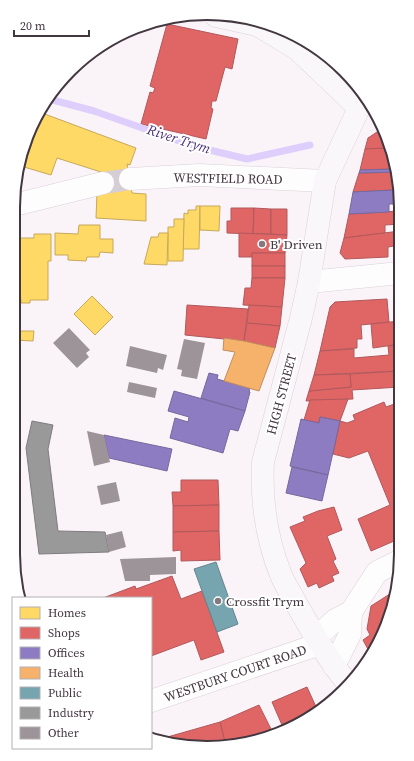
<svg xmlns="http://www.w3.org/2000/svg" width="414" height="761" viewBox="0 0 414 761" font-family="'Source Serif 4',serif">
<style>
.homes{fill:#ffd966;stroke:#c7a85b}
.shops{fill:#e06666;stroke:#b1585b}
.offices{fill:#8e7cc3;stroke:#78679c}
.health{fill:#f6b26b;stroke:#c08d5e}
.public{fill:#76a5af;stroke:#67848e}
.industry{fill:#999;stroke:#7f7c7e}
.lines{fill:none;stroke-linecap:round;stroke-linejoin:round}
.stream{stroke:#ddcefc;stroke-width:7}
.building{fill:#9d9499}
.minor-tunnel{stroke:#d5ced4;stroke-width:22;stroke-dasharray:22 11;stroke-linecap:butt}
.minor-casing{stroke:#dad1d7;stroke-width:23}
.tertiary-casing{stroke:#dad1d7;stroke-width:23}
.secondary-casing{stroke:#dad1d7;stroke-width:23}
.minor{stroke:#fefdfe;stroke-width:22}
.tertiary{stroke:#fefdfe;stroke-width:22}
.secondary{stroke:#faf7fa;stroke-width:22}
.poi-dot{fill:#837981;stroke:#fff;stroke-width:1.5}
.labels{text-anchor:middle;stroke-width:4;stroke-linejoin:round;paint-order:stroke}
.street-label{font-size:13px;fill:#433740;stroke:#fff}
.poi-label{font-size:13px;fill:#433740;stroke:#fff;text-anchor:start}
.water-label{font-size:14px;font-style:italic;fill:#50347d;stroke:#fff}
.rim{fill:none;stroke:#433740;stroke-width:2}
</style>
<rect width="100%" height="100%" fill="#faf4f9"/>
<g class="homes">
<path d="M 42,113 L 136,148 L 130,165 L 127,164 L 132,193 L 146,194 L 146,221 L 96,218 L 97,193 L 104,193 L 101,172 L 57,158 L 51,175 L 24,167 Z"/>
<path d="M 196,206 L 200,206 L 199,249 L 183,249 L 184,213 L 188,214 L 188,210 L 196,210 Z"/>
<path d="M 200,206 L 220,206 L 219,231 L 200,230 Z"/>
<path d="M 174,219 L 184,219 L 183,261 L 168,261 L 168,227 L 174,227 Z"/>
<path d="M 79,225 L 100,225 L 100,239 L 113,239 L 113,253 L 100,252 L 99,257 L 87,257 L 86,261 L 68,260 L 68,255 L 55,255 L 55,233 L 78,234 Z"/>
<path d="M 159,233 L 168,233 L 167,265 L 144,264 L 151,237 L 158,237 Z"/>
<path d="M 34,234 L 51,234 L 51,261 L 48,261 L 48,300 L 30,300 L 30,303 L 21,303 L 21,299 L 18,299 L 19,238 L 34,238 Z"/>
<path d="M 92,296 L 113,317 L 95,335 L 74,314 Z"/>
<path d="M 13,331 L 34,331 L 33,341 L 13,340 Z"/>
</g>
<g class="shops">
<path d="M 167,24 L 238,39 L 232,69 L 225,67 L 216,101 L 212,101 L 211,108 L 213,109 L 206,139 L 141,124 L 150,92 L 153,93 L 155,88 L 150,86 Z"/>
<path d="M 380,130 L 387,148 L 365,149 L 368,138 Z"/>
<path d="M 387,148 L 394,169 L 360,170 L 365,149 Z"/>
<path d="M 396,172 L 399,182 L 395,182 L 394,190 L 353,192 L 359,173 Z"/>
<path d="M 231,208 L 254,208 L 253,234 L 227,233 L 227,221 L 231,221 Z"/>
<path d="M 254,208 L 271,209 L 271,234 L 253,234 Z"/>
<path d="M 271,209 L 287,209 L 287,235 L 271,234 Z"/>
<path d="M 399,211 L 400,224 L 385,225 L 385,233 L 344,238 L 349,214 Z"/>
<path d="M 400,231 L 400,245 L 388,247 L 388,257 L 345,259 L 340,253 L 344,238 Z"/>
<path d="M 239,233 L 287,235 L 285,253 L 252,253 L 252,257 L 239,257 Z"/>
<rect x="252" y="253" width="33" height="13"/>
<rect x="252" y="266" width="33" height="12"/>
<path d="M 252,278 L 285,278 L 282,307 L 243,305 L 245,288 L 251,288 Z"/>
<path d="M 387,299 L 389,322 L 361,325 L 362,339 L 357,339 L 357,348 L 320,351 L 330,307 L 335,302 Z"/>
<path d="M 187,305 L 248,309 L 244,341 L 185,335 Z"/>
<path d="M 249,305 L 282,307 L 280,326 L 247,323 Z"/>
<path d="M 400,321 L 400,344 L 373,348 L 371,324 Z"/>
<path d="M 247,323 L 280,326 L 275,348 L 244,341 Z"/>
<path d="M 400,344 L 400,371 L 314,375 L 320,351 L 354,349 L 354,358 L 389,355 L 388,346 Z"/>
<path d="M 400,371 L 400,387 L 352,390 L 353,399 L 306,401 L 309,391 L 351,387 L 350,374 Z"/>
<path d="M 350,374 L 351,387 L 309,391 L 314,375 Z"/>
<path d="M 348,399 L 340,421 L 320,417 L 319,423 L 304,420 L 310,400 Z"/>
<path d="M 384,402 L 386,407 L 397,403 L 400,409 L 400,437 L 399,438 L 400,442 L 401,538 L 371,551 L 358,519 L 390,505 L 368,451 L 349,458 L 333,454 L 340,421 L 347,423 L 355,420 L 353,415 Z"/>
<path d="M 181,480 L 218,480 L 219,505 L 173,506 L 172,492 L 181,492 Z"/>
<path d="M 219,505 L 219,531 L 173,532 L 173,506 Z"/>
<path d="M 334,507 L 342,530 L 327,536 L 336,559 L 333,561 L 339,573 L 332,576 L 334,581 L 319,588 L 317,583 L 308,587 L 300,569 L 306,563 L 290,527 L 305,521 L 303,517 L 318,511 Z"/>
<path d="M 219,531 L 220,560 L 181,561 L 181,550 L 173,551 L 173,532 Z"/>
<path d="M 172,576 L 181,599 L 202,591 L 224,652 L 201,660 L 194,640 L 151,656 L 151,598 L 103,598 L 135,586 L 136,589 Z"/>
<path d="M 393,592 L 375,651 L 371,655 L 363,640 L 370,635 L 367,629 L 371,606 Z"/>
<path d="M 307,687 L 317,709 L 282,725 L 272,702 Z"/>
<path d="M 259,705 L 274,735 L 226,746 L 220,722 Z"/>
<path d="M 317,709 L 317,711 L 285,731 L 282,725 Z"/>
<path d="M 220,722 L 226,746 L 220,748 L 164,742 L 164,738 Z"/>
</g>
<g class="offices">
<path d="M 394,169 L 396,172 L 359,173 L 360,170 Z"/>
<path d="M 394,190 L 399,190 L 399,204 L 389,204 L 389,212 L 349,214 L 353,192 Z"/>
<path d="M 209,373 L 218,375 L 217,379 L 250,388 L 249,392 L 250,392 L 245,411 L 201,398 Z"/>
<path d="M 174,391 L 245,411 L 238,431 L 230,429 L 223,453 L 170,438 L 175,418 L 188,422 L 189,417 L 168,411 Z"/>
<path d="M 320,417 L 340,421 L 328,475 L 290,466 L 301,419 L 319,423 Z"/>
<path d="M 104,435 L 172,449 L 167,471 L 109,458 Z"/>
<path d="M 292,467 L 328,475 L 322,501 L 286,493 Z"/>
</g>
<path class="health" d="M 224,338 L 244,341 L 275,348 L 259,391 L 224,381 L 235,352 L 223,350 Z"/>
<path class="public" d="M 216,562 L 238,624 L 217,632 L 194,569 Z"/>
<path class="industry" d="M 32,421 L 53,425 L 48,449 L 58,531 L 105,532 L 109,552 L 39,554 L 26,448 Z"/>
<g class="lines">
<path class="stream" d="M 49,99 L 94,111 L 193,146 L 247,159 L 310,145"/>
</g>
<g class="building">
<path d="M 69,328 L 90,350 L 86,353 L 89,357 L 77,368 L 53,343 Z"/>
<path d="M 184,339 L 205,343 L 197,379 L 181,376 L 182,370 L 177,369 Z"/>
<path d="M 130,346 L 167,355 L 163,370 L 158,368 L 157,373 L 126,366 Z"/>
<path d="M 129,382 L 157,388 L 155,398 L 127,392 Z"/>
<path d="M 87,431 L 104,435 L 110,462 L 94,466 Z"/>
<path d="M 116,482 L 120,501 L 101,505 L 97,486 Z"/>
<path d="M 122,531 L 126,547 L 109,552 L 106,535 Z"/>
<path d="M 176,557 L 176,574 L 150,575 L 150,581 L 125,581 L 120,559 Z"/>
</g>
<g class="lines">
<path class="minor-tunnel" d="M 103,183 L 130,179"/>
<g class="minor-casing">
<g id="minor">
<path d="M 130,179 L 199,175 L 325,181"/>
<path d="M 13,204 L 18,204 L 103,183"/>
<path d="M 309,282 L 400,273"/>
<path d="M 316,638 L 335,620 L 351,612"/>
<path d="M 334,666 L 350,634 L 351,612 L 377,572 L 401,560"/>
<path d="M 151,701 L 320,644"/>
</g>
</g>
<g class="tertiary-casing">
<path id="tertiary" d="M 359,108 L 364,94"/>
</g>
<g class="secondary-casing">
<path id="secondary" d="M 216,16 L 257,25 L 297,49 L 359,108 L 325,181 L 309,282 L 301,318 L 263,462 C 261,500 267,540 281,575 C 285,585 292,595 297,605 C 313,633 328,659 348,684"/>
</g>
<use href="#minor" class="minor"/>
<use href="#tertiary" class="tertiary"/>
<use href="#secondary" class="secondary"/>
</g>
<g class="poi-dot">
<circle cx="262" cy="244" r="4"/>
<circle cx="218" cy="601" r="4"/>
</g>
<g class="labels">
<g class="street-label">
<text transform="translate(228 178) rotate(1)" y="5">WESTFIELD ROAD</text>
<text transform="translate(281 394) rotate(-75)" y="5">HIGH STREET</text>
<text transform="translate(235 673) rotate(-19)" y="5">WESTBURY COURT ROAD</text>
</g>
<g class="poi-label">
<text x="270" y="249">B' Driven</text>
<text x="226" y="606">Crossfit Trym</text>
</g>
<g class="water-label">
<text transform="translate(179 139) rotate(18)" y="5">River Trym</text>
</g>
</g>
<path d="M0 0H414V761H0ZM207 20H207A187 187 0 0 1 394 207V554A187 187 0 0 1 207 741H207A187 187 0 0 1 20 554V207A187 187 0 0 1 207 20Z" fill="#fff" fill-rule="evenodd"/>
<path class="rim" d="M207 20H207A187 187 0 0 1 394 207V554A187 187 0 0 1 207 741H207A187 187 0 0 1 20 554V207A187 187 0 0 1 207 20Z"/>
<rect x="12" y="597" width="140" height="152" fill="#ffffff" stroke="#b4afb3"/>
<rect x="20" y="607" width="20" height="12" fill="#ffd966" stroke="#b4afb3"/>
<text x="48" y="617" font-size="12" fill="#433740">Homes</text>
<rect x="20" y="627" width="20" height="12" fill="#e06666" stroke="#b4afb3"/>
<text x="48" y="637" font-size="12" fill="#433740">Shops</text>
<rect x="20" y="647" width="20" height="12" fill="#8e7cc3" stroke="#b4afb3"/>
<text x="48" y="657" font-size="12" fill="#433740">Offices</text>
<rect x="20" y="667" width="20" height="12" fill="#f6b26b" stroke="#b4afb3"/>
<text x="48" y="677" font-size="12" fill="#433740">Health</text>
<rect x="20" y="687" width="20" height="12" fill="#76a5af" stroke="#b4afb3"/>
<text x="48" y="697" font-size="12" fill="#433740">Public</text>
<rect x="20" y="707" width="20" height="12" fill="#999999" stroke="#b4afb3"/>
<text x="48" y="717" font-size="12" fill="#433740">Industry</text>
<rect x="20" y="727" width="20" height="12" fill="#9d9499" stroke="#b4afb3"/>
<text x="48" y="737" font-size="12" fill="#433740">Other</text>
<path d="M14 30v6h75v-6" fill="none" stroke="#433740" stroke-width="2"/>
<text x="20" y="30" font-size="12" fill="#433740" stroke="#ffffff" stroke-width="3" paint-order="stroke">20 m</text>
</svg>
